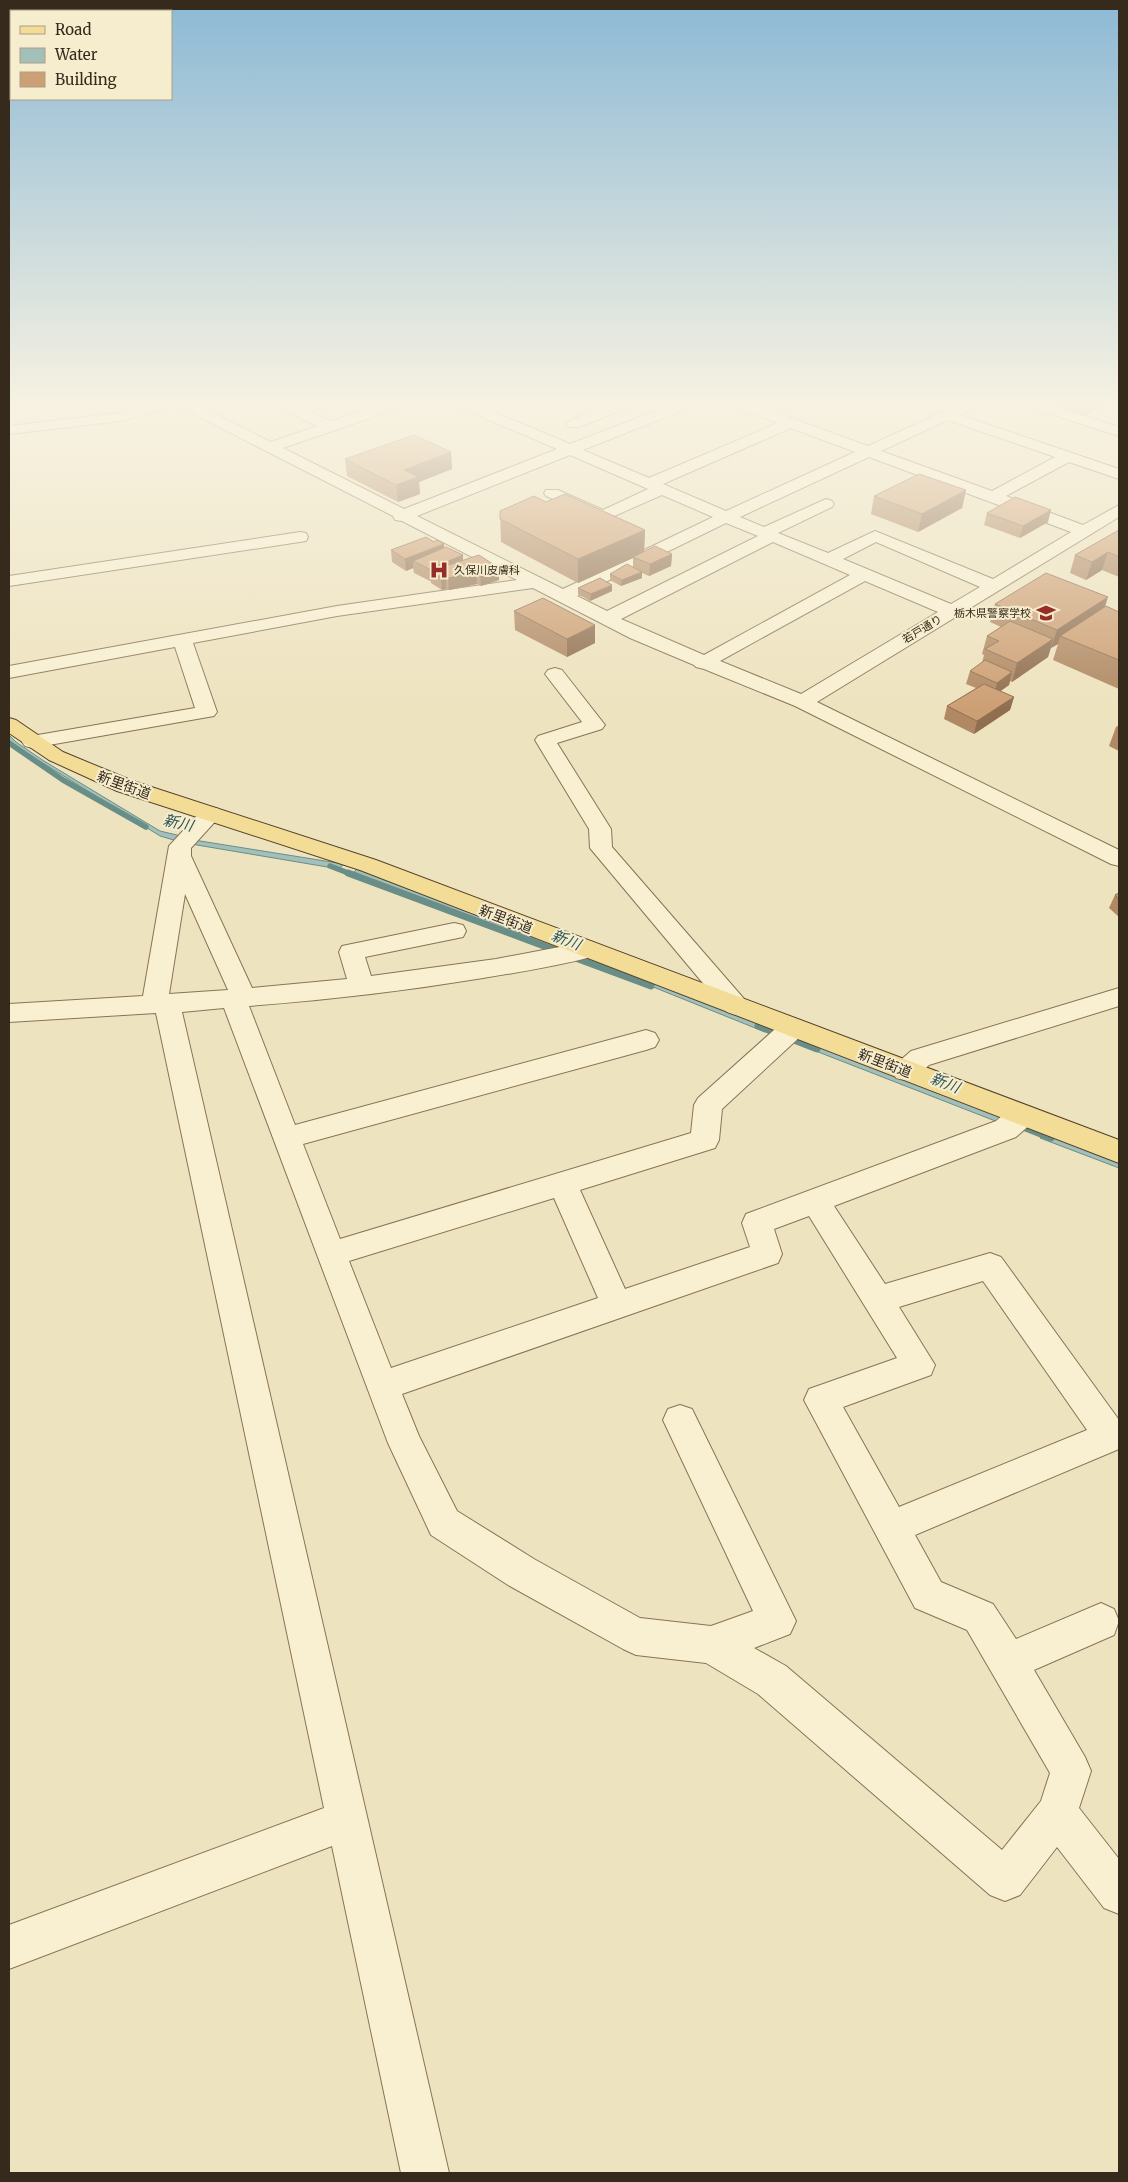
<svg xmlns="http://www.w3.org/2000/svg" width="1128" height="2182" viewBox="0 0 1128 2182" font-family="Merriweather,'Noto Sans JP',serif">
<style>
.water{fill:#a2c0b9;stroke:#698e87}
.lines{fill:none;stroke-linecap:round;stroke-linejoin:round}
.stream-far1{stroke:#698e87;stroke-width:5.5}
.stream{stroke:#698e87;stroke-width:7}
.minor-casing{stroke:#877457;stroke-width:2}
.major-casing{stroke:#54412c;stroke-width:2}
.minor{fill:#f9f0d2;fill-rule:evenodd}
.major{fill:#f3dc95;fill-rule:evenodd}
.wall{fill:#b08964}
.shaded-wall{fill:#906f51}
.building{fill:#cd9f74;stroke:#906f51}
.labels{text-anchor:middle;stroke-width:4;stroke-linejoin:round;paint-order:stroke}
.far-poi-label{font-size:11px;fill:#362a1c;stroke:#f6edce;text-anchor:start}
.far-street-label{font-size:11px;fill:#362a1c;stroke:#f6edce}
.street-label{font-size:14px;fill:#362a1c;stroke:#f6edce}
.water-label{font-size:15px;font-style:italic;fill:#2b5656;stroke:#f6edce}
</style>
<rect width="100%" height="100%" fill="#eee3bf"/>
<g class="water">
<path d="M 9,735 L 16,742 L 44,761 L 160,831 L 181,836 L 177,841 L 160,836 L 9,742 Z"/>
<path d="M 194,840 L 344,864 L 339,869 L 191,844 Z"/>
<path d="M 357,869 L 564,946 L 559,951 L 353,873 Z"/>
<path d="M 600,960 L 769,1026 L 765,1032 L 596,964 Z"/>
<path d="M 811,1042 L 1006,1117 L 1003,1124 L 808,1048 Z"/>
<path d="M 1044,1132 L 1119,1161 L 1119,1168 L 1040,1138 Z"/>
</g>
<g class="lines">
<g class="stream-far1">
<path d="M 9,743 L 63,780 L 146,827"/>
<path d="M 330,866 L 351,874"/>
</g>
<g class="stream">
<path d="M 348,873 L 560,952"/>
<path d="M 573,957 L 651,986"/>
<path d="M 758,1026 L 817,1049"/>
<path d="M 1018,1125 L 1051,1138"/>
</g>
<g class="minor-casing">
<g id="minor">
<path d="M 151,404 L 172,404 L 170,407 L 121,421 L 9,434 L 9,426 L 120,413 Z"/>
<path d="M 178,404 L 195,404 L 271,442 L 317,426 L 278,407 L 276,404 L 294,404 L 331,421 L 384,404 L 404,404 L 402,407 L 283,448 L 404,509 L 557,449 L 459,407 L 457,404 L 475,404 L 570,444 L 674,404 L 693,404 L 691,407 L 583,450 L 649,478 L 778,423 L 734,407 L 732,404 L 752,404 L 868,446 L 960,404 L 978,404 L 976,407 L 960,415 L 1119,469 L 1119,479 L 1069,462 L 1006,496 L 1083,525 L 1119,505 L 1119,517 L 817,702 L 1119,850 L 1119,866 L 1111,864 L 795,706 L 704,669 L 696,667 L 694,665 L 630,638 L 533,588 L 337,616 L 193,643 L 217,712 L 214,716 L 32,748 L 25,746 L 22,742 L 25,738 L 32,736 L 195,708 L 175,647 L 9,678 L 9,666 L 337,606 L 517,580 L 402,521 L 395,520 L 393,516 L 180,407 ZM 948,420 L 1055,457 L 992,491 L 881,451 ZM 791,428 L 855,452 L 726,511 L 663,484 ZM 570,455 L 648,489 L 603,510 L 558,490 L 546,490 L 544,493 L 546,496 L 603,521 L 662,495 L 713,517 L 563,589 L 417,516 ZM 869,457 L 1071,532 L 993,579 L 875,531 L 828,553 L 778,533 L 832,507 L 834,504 L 832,501 L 826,499 L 764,527 L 740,517 ZM 726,523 L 758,536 L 607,611 L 577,596 ZM 773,542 L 850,575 L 704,655 L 621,619 ZM 876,542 L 980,587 L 951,604 L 843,559 ZM 865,581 L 938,612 L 801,694 L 720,661 Z"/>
<path d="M 613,404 L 629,405 L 627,408 L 579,427 L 569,427 L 567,424 L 569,421 Z"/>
<path d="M 1026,404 L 1046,404 L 1119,427 L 1119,436 L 1028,407 Z"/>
<path d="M 300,532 L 306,533 L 308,537 L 306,541 L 9,586 L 9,576 Z"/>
<path d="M 555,668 L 562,670 L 605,725 L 602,729 L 557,743 L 611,829 L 612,847 L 745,1000 L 749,1006 L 745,1012 L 736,1015 L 727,1012 L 590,848 L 589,829 L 535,740 L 538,736 L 582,722 L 545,674 L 548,670 Z"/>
<path d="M 211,807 L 219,809 L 222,814 L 191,848 L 191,856 L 252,988 L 347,979 L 339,952 L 342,946 L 454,923 L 463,925 L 466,931 L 463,937 L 365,957 L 371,976 L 496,959 L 586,942 L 595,944 L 598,950 L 595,956 C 558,966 520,972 483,978 C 405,991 327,1000 249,1006 L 295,1125 L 646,1030 L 655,1033 L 659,1040 L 655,1047 L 646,1050 L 303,1144 L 340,1239 L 691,1133 L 694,1105 L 698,1098 L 784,1021 L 793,1019 L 802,1021 L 806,1028 L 802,1035 L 722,1109 L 719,1140 L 715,1148 L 580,1190 L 625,1289 L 750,1247 L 742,1223 L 746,1214 L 996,1121 C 1008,1111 1016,1102 1033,1108 L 1037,1115 L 1033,1122 L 1016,1137 L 834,1206 L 885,1284 L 990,1253 L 1001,1257 L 1119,1420 L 1119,1449 L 915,1535 L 941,1582 L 993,1604 L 1016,1639 L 1101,1603 L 1114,1609 L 1119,1621 L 1114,1635 L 1034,1670 L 1085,1757 L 1091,1771 L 1079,1808 L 1119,1859 L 1119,1914 L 1104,1908 L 1057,1847 L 1020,1895 L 1005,1901 L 990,1895 L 758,1694 L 706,1663 L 636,1655 L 623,1649 L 508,1585 L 431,1535 L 388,1443 L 224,1008 L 182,1012 L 449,2173 L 401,2173 L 332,1846 L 9,1969 L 9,1925 L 324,1808 L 156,1013 L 9,1022 L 9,1004 L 143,996 L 169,846 L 203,809 ZM 185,894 L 228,990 L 169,994 ZM 554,1198 L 598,1298 L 391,1368 L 349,1261 ZM 809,1216 L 897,1358 L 809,1389 L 804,1400 L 915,1608 L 967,1630 L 1050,1773 L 1041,1801 L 1002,1850 L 786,1666 L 754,1648 L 790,1634 L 796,1621 L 692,1409 L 680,1405 L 668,1409 L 663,1420 L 753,1611 L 711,1626 L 640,1618 L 534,1559 L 457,1511 L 419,1436 L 402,1394 L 778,1263 L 782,1254 L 774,1229 ZM 983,1281 L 1087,1430 L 899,1507 L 843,1407 L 931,1375 L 935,1365 L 899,1307 Z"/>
<path d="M 1119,988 L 1119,1006 L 929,1065 C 918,1075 912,1083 896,1078 L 892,1071 L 896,1064 L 911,1051 Z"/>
</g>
</g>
<g class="major-casing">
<path id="major" d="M 9,718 L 16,720 L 63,752 L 133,781 L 376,860 L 1119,1140 L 1119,1163 L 360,870 L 117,791 L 49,760 L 9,733 Z"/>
</g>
<use href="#minor" class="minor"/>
<use href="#major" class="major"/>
</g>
<g class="wall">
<path d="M 1043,404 L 1108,404 L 1083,416 Z"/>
<path d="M 451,452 L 452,469 L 419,482 L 420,494 L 398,502 L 347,476 L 345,459 Z"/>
<path d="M 966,490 L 962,508 L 918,532 L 871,514 L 874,496 Z"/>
<path d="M 546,502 L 645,530 L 644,551 L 672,554 L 671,566 L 649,576 L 642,573 L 642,578 L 621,586 L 610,580 L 610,574 L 633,567 L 633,558 L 578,583 L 501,542 L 500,511 Z"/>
<path d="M 987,513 L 1048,522 L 1020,538 L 984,525 Z"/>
<path d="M 1119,530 L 1119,577 L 1102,570 L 1086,580 L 1070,573 L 1075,555 Z"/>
<path d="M 434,542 L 444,544 L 444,547 L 463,555 L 463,560 L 499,568 L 499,580 L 481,586 L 477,584 L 449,590 L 446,589 L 442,590 L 431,583 L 431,581 L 430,581 L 414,573 L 413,568 L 406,571 L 392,562 L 391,550 Z"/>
<path d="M 578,588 L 612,591 L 590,601 L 578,594 Z"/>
<path d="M 995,604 L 1104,607 L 1119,612 L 1119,689 L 1053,660 L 1058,644 L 1051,648 L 1048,657 L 1012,682 L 1010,681 L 1009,685 L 1000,691 L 1014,697 L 1010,710 L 974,734 L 944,719 L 947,706 L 976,688 L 966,684 L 970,671 L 982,663 L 984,655 L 982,654 L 987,636 L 1001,627 L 990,622 Z"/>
<path d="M 514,611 L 595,643 L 567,657 L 515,630 Z"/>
<path d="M 1119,725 L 1119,751 L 1109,746 L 1116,727 Z"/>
<path d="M 1119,893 L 1119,917 L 1109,908 L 1115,895 Z"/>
</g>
<g class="shaded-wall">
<path d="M 1086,404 L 1108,404 L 1083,416 Z"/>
<path d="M 451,452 L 452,469 L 419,482 L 420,494 L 398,502 L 396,485 L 404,470 Z"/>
<path d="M 966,490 L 962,508 L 918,532 L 922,514 Z"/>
<path d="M 1051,510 L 1048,522 L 1020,538 L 1023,526 Z"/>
<path d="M 645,530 L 644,553 L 633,557 L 633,558 L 578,583 L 578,559 Z"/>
<path d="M 444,544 L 445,556 L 413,561 L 413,568 L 406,571 L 405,559 Z"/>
<path d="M 1108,552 L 1102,570 L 1086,580 L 1092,562 Z"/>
<path d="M 672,554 L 671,566 L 649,576 L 650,564 Z"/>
<path d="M 463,555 L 463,567 L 431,571 L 431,581 L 430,581 L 429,569 Z"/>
<path d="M 499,568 L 499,580 L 481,586 L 480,574 Z"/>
<path d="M 477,572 L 477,584 L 449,590 L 448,578 Z"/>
<path d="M 642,572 L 642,578 L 621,586 L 622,580 Z"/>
<path d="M 446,576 L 446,589 L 442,590 L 441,578 Z"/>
<path d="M 612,585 L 612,591 L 590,601 L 591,594 Z"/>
<path d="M 1108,597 L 1102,616 L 1060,636 L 1058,644 L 1051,648 L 1057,630 Z"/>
<path d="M 595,625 L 595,643 L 567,657 L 567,639 Z"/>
<path d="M 1053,639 L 1048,657 L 1012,682 L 1017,663 Z"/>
<path d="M 1012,672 L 1009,685 L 994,696 L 997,683 Z"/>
<path d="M 1014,697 L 1010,710 L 974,734 L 977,721 Z"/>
</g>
<g class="building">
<path d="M 414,435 L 451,452 L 404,470 L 418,477 L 396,485 L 345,459 Z"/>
<path d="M 919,474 L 966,490 L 922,514 L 874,496 Z"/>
<path d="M 565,494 L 645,530 L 578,559 L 500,519 L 500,511 L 534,496 L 546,502 Z"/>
<path d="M 1015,497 L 1051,510 L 1023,526 L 987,513 Z"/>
<path d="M 1119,530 L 1119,557 L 1108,552 L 1092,562 L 1075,555 Z"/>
<path d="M 426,537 L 434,542 L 437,540 L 444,544 L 405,559 L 391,550 Z"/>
<path d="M 655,546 L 672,554 L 650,564 L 633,557 Z"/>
<path d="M 446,547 L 463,555 L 429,569 L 413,561 Z"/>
<path d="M 479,555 L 499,568 L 480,574 L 477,572 L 448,578 L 446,576 L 441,578 L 431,571 Z"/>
<path d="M 627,564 L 642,572 L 622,580 L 610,574 Z"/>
<path d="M 1046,573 L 1108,597 L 1057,630 L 995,604 Z"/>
<path d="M 600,578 L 612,585 L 591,594 L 578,588 Z"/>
<path d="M 543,598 L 595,625 L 567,639 L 514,611 Z"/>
<path d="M 1106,606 L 1119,612 L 1119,660 L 1060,636 Z"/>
<path d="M 1010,621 L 1053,639 L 1017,663 L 985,649 L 999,641 L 987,636 Z"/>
<path d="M 985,660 L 1012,672 L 997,683 L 970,671 Z"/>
<path d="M 984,684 L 1014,697 L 977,721 L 947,706 Z"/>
<path d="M 1119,893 L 1119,899 L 1115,895 Z"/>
</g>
<linearGradient id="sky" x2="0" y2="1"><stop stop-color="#8cb9d5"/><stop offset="0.57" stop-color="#f7f2e2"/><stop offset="1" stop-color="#f7f2e2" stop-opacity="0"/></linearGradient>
<rect width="1128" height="709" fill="url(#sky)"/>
<defs>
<g id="hospital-bare" transform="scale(1.5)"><path d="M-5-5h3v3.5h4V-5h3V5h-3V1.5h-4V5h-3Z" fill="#972d26" stroke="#f6edce" stroke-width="2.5" paint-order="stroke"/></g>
<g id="school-bare" transform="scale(1.5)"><path d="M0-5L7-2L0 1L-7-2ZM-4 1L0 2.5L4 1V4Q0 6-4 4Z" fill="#972d26" stroke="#f6edce" stroke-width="2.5" paint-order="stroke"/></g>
</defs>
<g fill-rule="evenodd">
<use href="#hospital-bare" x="439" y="570"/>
<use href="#school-bare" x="1046" y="613"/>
</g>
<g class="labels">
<g class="far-poi-label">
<text x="454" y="574">久保川皮膚科</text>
<text x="1031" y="617" text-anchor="end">栃木県警察学校</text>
</g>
<g class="far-street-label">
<text transform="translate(922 629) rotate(-31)" y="4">若戸通り</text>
</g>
<g class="street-label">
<text transform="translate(124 785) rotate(20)" y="5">新里街道</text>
<text transform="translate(506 919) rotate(21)" y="5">新里街道</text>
<text transform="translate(885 1063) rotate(21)" y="5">新里街道</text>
</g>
<g class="water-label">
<text transform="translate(178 823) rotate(13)" y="5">新川</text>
<text transform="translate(566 940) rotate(21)" y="5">新川</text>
<text transform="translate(945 1083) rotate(21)" y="5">新川</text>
</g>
</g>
<rect width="1128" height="2182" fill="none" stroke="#362a1c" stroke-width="20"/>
<rect x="10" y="10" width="162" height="90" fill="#f6edce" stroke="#a99f87"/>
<rect x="20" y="26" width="25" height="8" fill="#f3dc95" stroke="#a99f87"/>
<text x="55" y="35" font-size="15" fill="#362a1c">Road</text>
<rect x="20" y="48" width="25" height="15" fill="#a2c0b9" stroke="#a99f87"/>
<text x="55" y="60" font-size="15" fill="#362a1c">Water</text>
<rect x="20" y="72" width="25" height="15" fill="#cd9f74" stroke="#a99f87"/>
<text x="55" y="85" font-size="15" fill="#362a1c">Building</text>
</svg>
